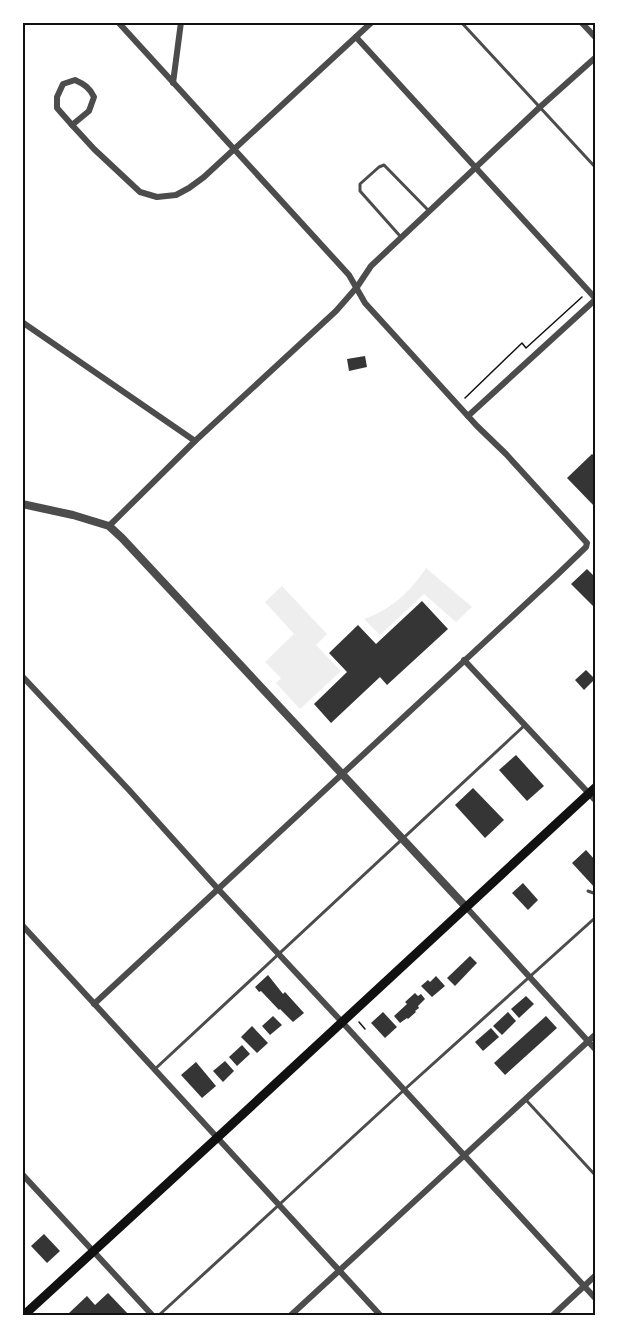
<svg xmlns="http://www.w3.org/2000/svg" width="618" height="1338" viewBox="0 0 618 1338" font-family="Rubik,sans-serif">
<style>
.green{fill:#eee}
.building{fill:#353535}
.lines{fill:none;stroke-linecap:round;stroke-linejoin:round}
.path{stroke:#111;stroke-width:1.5}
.service{stroke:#4c4c4c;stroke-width:3}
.minor{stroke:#4c4c4c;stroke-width:6}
.tertiary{stroke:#4c4c4c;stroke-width:8}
.primary{stroke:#111;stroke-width:9}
.neatline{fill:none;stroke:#111;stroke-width:2}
</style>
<rect width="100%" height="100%" fill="#fff"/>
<g class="green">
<path d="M 426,568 L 472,607 L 456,622 L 424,594 L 380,635 L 364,619 C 392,609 410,592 426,568 Z"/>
<path d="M 282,586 L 327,634 L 316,645 L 341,671 L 300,709 L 276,683 L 281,678 L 265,662 L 294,634 L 265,602 Z"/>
</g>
<g class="building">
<path d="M 365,356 L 367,367 L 349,371 L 347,359 Z"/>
<path d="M 592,454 L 596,457 L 596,508 L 567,478 Z"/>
<path d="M 587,569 L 596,578 L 596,587 L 593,589 L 596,592 L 596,609 L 571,584 Z"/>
<path d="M 422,601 L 448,629 L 387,685 L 380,677 L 331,723 L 314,704 L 347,672 L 329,653 L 358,625 L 376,644 Z"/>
<path d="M 586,670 L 595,679 L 584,690 L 575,680 Z"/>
<path d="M 516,755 L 544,786 L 527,801 L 499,770 Z"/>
<path d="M 473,788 L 504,820 L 485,838 L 455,805 Z"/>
<path d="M 586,850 L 596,861 L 596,889 L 572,863 Z"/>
<path d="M 523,883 L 538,900 L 528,910 L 512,893 Z"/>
<path d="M 470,956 L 477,963 L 455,986 L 447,978 Z"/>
<path d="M 268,975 L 283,994 L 285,992 L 304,1013 L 293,1022 L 280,1009 L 279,1010 L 261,991 L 259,992 L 255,987 Z"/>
<path d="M 436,976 L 445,986 L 432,997 L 421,986 L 428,980 L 430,982 Z"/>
<path d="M 415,993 L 418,996 L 421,994 L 425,999 L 418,1006 L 419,1008 L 415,1011 L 416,1012 L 408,1019 L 407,1018 L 400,1023 L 394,1016 L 407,1004 L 405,1002 Z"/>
<path d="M 526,996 L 534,1004 L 519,1018 L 511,1009 Z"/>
<path d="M 383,1012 L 397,1027 L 385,1038 L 371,1023 Z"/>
<path d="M 508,1012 L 516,1021 L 502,1035 L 493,1026 Z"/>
<path d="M 273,1016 L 282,1025 L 270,1035 L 262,1026 Z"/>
<path d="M 546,1016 L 557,1028 L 505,1075 L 494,1063 Z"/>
<path d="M 252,1026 L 268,1043 L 257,1053 L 241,1037 Z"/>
<path d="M 491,1028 L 499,1037 L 483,1051 L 475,1042 Z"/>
<path d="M 242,1045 L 250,1054 L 237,1066 L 229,1057 Z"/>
<path d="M 225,1061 L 234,1071 L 223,1082 L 213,1071 Z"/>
<path d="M 196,1062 L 216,1086 L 202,1098 L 181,1075 Z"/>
<path d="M 44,1234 L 60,1251 L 47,1263 L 31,1246 Z"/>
<path d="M 108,1293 L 130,1316 L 72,1316 L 69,1313 L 87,1296 L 95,1305 Z"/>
</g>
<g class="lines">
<g class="path">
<path d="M 465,398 L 522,343 L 526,348 L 582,297"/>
<path d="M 595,554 L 596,554"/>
<path d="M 359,1022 L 365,1029"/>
</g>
<g class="service">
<path d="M 461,22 L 596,168"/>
<path d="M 400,236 L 360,191 L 360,184 L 379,167 L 384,165 L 428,210"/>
<path d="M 595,847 L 596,856"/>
<path d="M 588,891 L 596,894"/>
<path d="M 155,1069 L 525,725"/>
<path d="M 526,1100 L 596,1176"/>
<path d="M 158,1316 L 404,1090 L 596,917"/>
</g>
<g class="minor">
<path d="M 581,22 L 596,38"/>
<path d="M 356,37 L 596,299"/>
<path d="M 75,80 C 84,84 90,88 94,97 L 89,111 L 72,125 L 57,108 L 57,97 L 63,84 Z"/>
<path d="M 173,83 L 181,22"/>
<path d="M 72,125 L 94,149 L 140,192 L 157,197 L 176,195 L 189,188 L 204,177 L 372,22"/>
<path d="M 22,322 L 195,441"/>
<path d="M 468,416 L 596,299"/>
<path d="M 109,526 L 195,441 L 336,311 L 357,287 L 371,266 L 540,107 L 596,57"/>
<path d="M 464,660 L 596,801"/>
<path d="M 22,676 L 129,790 L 218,889 L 342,1022 L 596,1299"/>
<path d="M 466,907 L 596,1050"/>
<path d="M 22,925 L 381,1316"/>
<path d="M 94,1004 L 558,574 L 586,547 L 587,543 L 506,454 L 477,426 L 365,303 L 349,275 L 118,22"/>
<path d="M 22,1174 L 153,1316"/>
<path d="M 290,1316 L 596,1034"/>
<path d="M 552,1316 L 596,1275"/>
</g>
<path class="tertiary" d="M 22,504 L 73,515 L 109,526 L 122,538 L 466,907"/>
<path class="primary" d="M 23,1316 L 218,1137 L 596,787"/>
</g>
<rect width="618" height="1338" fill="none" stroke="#ffffff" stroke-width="48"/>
<rect x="24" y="24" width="570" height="1290" class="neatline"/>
</svg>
